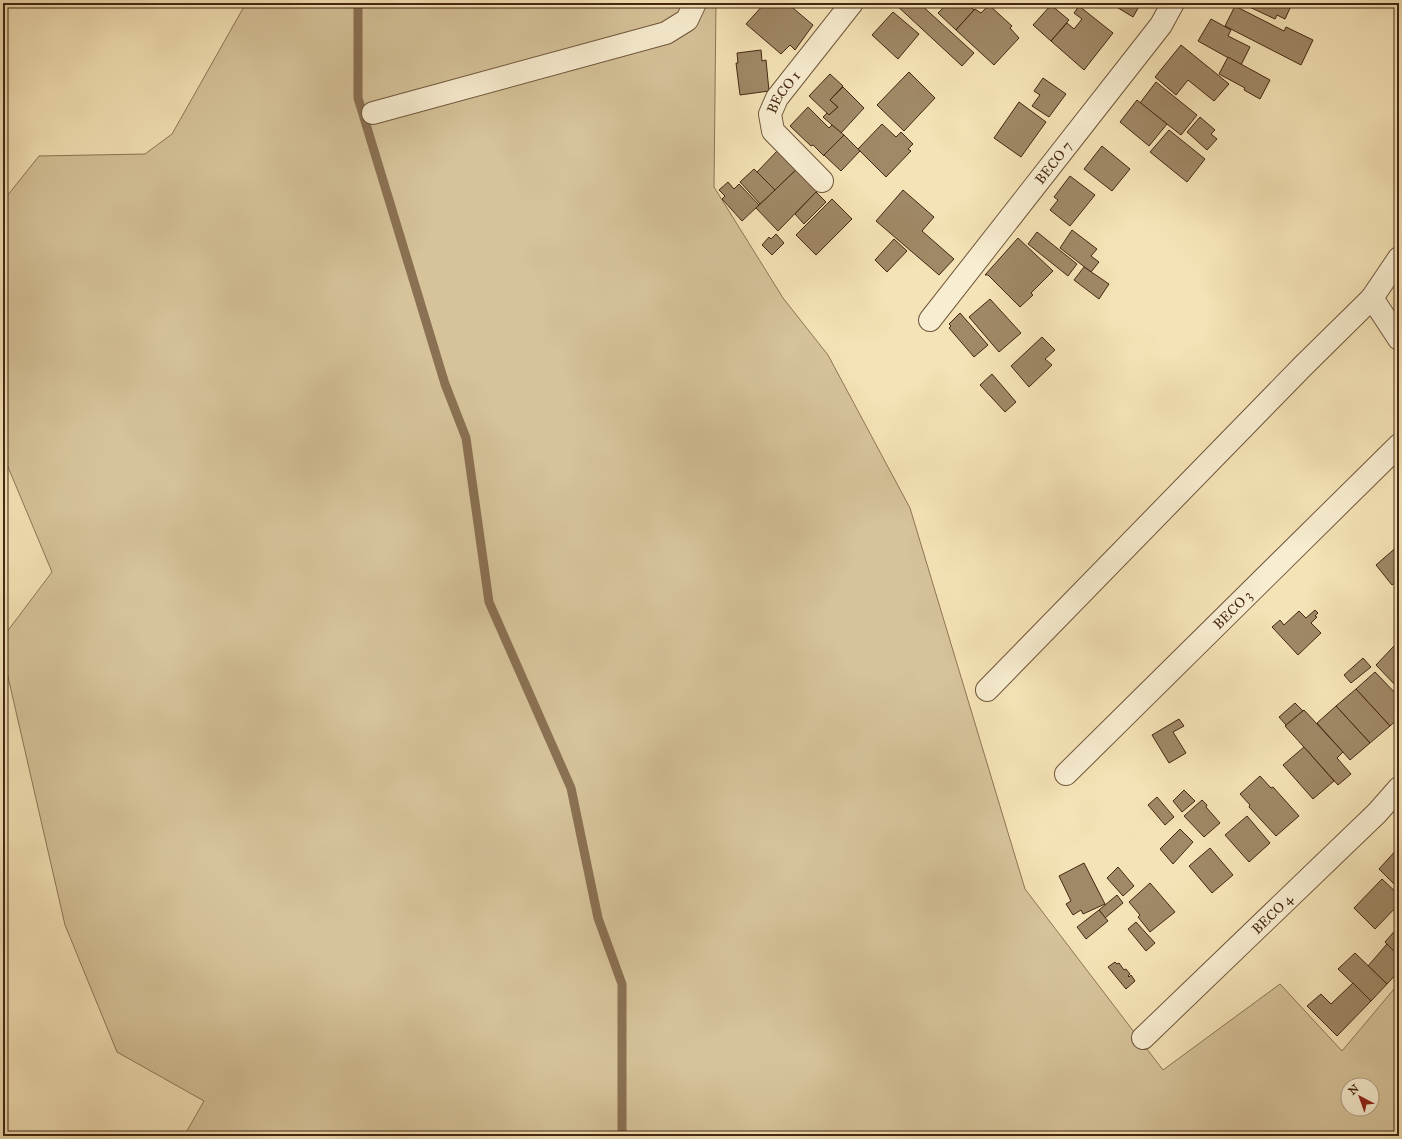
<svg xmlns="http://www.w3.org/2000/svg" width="1402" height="1139" viewBox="0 0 1402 1139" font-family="'IM FELL Great Primer',serif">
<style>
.green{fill:#d6c39a;stroke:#8d7556;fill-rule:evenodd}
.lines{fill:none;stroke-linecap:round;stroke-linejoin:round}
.stream{stroke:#8a7153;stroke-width:9}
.building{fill:#a08967;stroke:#442712}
.minor-casing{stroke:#70563b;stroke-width:24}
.minor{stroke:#f8edd0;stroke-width:22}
.labels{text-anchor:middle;stroke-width:3.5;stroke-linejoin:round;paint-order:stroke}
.street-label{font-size:14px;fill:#442712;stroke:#f8edd0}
</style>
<rect width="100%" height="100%" fill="#f4e3b6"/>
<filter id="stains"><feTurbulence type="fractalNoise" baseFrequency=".005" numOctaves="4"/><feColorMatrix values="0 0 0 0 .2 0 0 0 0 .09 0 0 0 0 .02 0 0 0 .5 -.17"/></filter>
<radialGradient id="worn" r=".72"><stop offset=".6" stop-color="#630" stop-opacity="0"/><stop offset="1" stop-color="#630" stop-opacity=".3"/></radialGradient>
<path class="green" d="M 246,3 L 716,3 L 714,187 L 783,298 L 828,355 L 910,508 L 1025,889 L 1163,1070 L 1280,984 L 1342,1051 L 1399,983 L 1399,1136 L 184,1136 L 204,1101 L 117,1052 L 65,925 L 3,655 L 3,637 L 52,572 L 3,455 L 3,201 L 39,156 L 145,154 L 172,134 ZM 1348,1085 L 1372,1085 L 1372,1109 L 1348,1109 Z"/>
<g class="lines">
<path class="stream" d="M 358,3 L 358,98 L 445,384 L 466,438 L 489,602 L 571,788 L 598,918 L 622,984 L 622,1136"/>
</g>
<g class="building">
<path d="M 765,3 L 787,3 L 813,25 L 795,50 L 790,45 L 781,54 L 746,24 Z"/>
<path d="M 894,3 L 919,3 L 974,53 L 962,66 Z"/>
<path d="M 948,3 L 966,3 L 974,10 L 956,30 L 938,13 Z"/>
<path d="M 1110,3 L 1141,3 L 1133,17 Z"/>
<path d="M 1241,3 L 1285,3 L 1291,6 L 1285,19 L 1277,15 L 1275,19 Z"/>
<path d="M 989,5 L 1012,26 L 1010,28 L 1019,38 L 994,65 L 956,30 L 975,9 L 981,13 Z"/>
<path d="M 1051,5 L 1069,20 L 1051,41 L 1033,25 Z"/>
<path d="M 1079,6 L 1113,33 L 1084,70 L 1051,41 L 1067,23 L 1074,29 L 1082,19 L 1074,13 Z"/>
<path d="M 1235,6 L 1284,31 L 1286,27 L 1313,40 L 1301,65 L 1225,26 Z"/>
<path d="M 893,12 L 919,34 L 898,59 L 872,35 Z"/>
<path d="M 1211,19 L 1231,30 L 1228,36 L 1250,47 L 1241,65 L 1198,41 Z"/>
<path d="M 1181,45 L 1229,84 L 1214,101 L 1188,80 L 1176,95 L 1155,77 Z"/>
<path d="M 761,50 L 762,61 L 766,60 L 769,91 L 740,95 L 736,63 L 738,63 L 737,53 Z"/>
<path d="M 1228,57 L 1270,80 L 1260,99 L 1244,90 L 1245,88 L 1219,74 Z"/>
<path d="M 909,72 L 935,98 L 904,131 L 877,105 Z"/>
<path d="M 830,74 L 843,86 L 830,100 L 838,107 L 829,115 L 809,96 Z"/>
<path d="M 1043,78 L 1066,94 L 1049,117 L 1032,106 L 1040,95 L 1034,91 Z"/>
<path d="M 1156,82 L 1197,115 L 1181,135 L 1140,103 Z"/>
<path d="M 843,87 L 864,108 L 841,133 L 823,117 L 827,113 L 829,115 L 838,107 L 830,100 Z"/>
<path d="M 1137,100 L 1167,124 L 1149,146 L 1120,122 Z"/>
<path d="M 1019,102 L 1046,122 L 1021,157 L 994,138 Z"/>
<path d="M 808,107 L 829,128 L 832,125 L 844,135 L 824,156 L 813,145 L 811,146 L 790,126 Z"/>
<path d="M 1200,117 L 1215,130 L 1211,134 L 1217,139 L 1207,150 L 1187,132 Z"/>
<path d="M 882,124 L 896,137 L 901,132 L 913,144 L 908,149 L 911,151 L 886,177 L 858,149 Z"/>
<path d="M 1169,130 L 1205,159 L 1187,182 L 1150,152 Z"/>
<path d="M 844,135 L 860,151 L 841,171 L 824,155 Z"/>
<path d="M 1102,146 L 1130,169 L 1112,191 L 1084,169 Z"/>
<path d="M 779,149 L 798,168 L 775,190 L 757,172 Z"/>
<path d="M 798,168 L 818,190 L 778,231 L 756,208 Z"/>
<path d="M 754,169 L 775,190 L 760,204 L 740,182 Z"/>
<path d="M 1070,176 L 1095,195 L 1070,226 L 1050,210 L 1058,200 L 1054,197 Z"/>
<path d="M 728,182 L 734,189 L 739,184 L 759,205 L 742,221 L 722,199 L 725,196 L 719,190 Z"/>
<path d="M 903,190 L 934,217 L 922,231 L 954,259 L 939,275 L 876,221 Z"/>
<path d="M 816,192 L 826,202 L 804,224 L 795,214 Z"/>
<path d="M 832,199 L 852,219 L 816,255 L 796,235 Z"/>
<path d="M 1072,230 L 1097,249 L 1091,256 L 1099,262 L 1091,272 L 1060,248 Z"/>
<path d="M 1037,232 L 1077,264 L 1068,276 L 1028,244 Z"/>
<path d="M 776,234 L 784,243 L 772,255 L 762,245 L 769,237 L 771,239 Z"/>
<path d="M 1018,238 L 1053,271 L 1031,293 L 1033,295 L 1020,307 L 988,275 L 985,275 Z"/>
<path d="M 894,239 L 907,251 L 887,272 L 875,260 Z"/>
<path d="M 1084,267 L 1109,284 L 1099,299 L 1074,280 Z"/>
<path d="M 990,299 L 1021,333 L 999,352 L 969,317 Z"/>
<path d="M 960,313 L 988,345 L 974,357 L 949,328 L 951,326 L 949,324 Z"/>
<path d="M 1042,337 L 1055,350 L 1045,359 L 1052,365 L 1029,387 L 1011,366 Z"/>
<path d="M 992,374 L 1016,402 L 1005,412 L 980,385 Z"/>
<path d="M 1399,545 L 1399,580 L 1392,585 L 1376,565 Z"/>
<path d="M 1315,610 L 1318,613 L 1315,616 L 1317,617 L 1311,623 L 1321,633 L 1298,655 L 1272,627 L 1280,620 L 1284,625 L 1299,611 L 1306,618 Z"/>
<path d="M 1394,646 L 1399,651 L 1399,689 L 1376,665 Z"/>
<path d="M 1363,658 L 1371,667 L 1351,683 L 1344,675 Z"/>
<path d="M 1375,672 L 1399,697 L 1399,718 L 1390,726 L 1356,689 Z"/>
<path d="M 1356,689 L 1390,726 L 1370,743 L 1336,706 Z"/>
<path d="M 1295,703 L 1303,711 L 1286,725 L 1279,717 Z"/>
<path d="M 1336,706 L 1370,743 L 1350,760 L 1317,723 Z"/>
<path d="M 1304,710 L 1343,752 L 1337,758 L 1351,774 L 1338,785 L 1285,726 Z"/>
<path d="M 1179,719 L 1184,726 L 1173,732 L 1186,753 L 1169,763 L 1152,735 Z"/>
<path d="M 1304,747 L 1334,781 L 1313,799 L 1283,765 Z"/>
<path d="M 1260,776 L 1271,788 L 1273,787 L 1299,816 L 1276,836 L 1249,807 L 1250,805 L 1240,794 Z"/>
<path d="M 1184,790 L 1195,801 L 1182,812 L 1173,801 Z"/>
<path d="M 1157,797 L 1174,817 L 1165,825 L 1148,805 Z"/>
<path d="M 1202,800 L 1207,805 L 1206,807 L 1220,823 L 1204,837 L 1184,816 Z"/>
<path d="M 1247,816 L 1270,843 L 1249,862 L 1225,835 Z"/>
<path d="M 1180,829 L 1193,842 L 1173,864 L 1160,849 Z"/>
<path d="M 1399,847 L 1399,889 L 1379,869 Z"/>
<path d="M 1210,848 L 1233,875 L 1212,893 L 1189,866 Z"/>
<path d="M 1084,863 L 1105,904 L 1083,914 L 1081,910 L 1073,915 L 1066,904 L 1071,901 L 1059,876 Z"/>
<path d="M 1118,867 L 1134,886 L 1123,896 L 1107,878 Z"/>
<path d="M 1382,879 L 1399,895 L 1399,904 L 1375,929 L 1354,908 Z"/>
<path d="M 1150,883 L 1175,912 L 1150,932 L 1138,917 L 1140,915 L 1129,902 Z"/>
<path d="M 1117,895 L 1123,903 L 1105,918 L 1099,910 Z"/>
<path d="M 1099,910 L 1108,921 L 1086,939 L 1077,927 Z"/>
<path d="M 1136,922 L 1155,943 L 1146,951 L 1128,929 Z"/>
<path d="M 1399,926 L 1399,956 L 1385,942 Z"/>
<path d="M 1387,944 L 1399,956 L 1399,971 L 1387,984 L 1368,966 Z"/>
<path d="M 1355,953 L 1387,984 L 1371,1001 L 1338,969 Z"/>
<path d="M 1115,962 L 1117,964 L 1119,963 L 1124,970 L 1126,969 L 1130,974 L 1128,976 L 1129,977 L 1131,975 L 1135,981 L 1126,989 L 1108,967 Z"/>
<path d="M 1353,983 L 1371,1001 L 1337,1036 L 1307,1006 L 1321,994 L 1331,1004 Z"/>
</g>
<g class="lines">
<g class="minor-casing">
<g id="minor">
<path d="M 373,113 L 666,33 L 687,20 L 695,3"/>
<path id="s1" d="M 822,181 L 773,131 L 770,114 L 777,98 L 852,3"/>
<path d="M 1399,258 L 1372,298 L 1399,339"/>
<path id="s2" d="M 930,320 L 1161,25 L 1173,3"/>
<path d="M 987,690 L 1303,366 L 1372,298"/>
<path id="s3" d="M 1066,774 L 1399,445"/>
<path id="s4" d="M 1143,1038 L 1377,813 L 1399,788"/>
</g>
</g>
<use href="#minor" class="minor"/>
</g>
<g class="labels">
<g class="street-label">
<text dy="5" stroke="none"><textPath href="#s1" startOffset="113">BECO 1</textPath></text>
<text dy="5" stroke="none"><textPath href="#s2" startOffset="200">BECO 7</textPath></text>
<text dy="5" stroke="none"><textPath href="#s3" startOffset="234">BECO 3</textPath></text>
<text dy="5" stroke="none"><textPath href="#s4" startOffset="179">BECO 4</textPath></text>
</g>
</g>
<rect width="1402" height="1139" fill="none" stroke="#f4e3b6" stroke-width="16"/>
<rect x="4" y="4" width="1394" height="1131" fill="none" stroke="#442712" stroke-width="2"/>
<rect x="8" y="8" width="1386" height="1123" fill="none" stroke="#442712"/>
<g transform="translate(1360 1097) rotate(319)"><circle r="19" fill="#f8edd0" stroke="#b09e84"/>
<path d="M0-3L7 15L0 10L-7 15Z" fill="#8f2418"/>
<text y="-6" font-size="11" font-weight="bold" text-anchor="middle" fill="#442712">N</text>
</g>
<rect width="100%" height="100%" filter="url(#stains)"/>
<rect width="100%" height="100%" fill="url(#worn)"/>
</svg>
